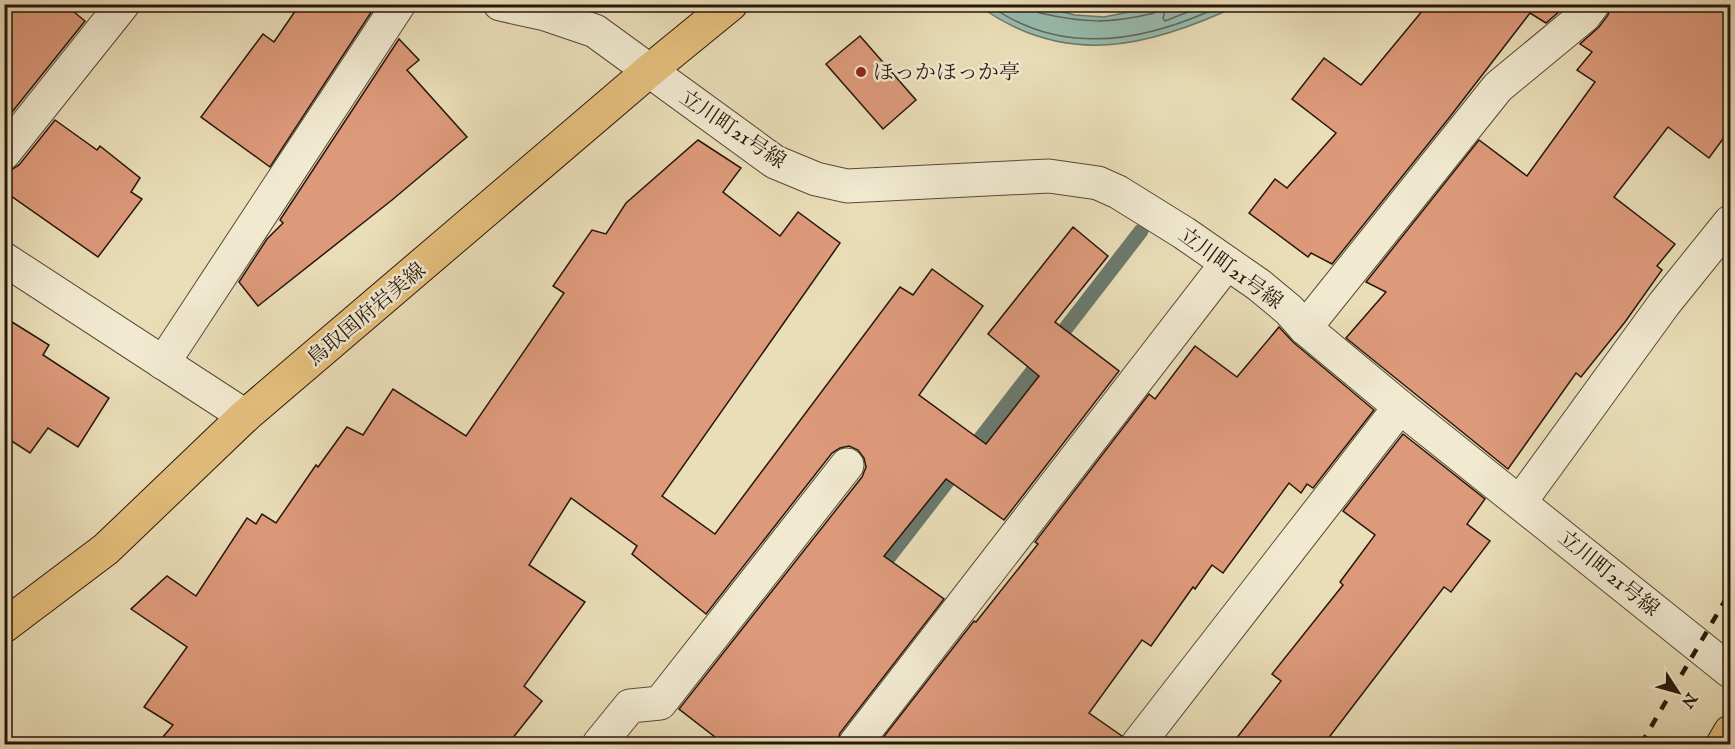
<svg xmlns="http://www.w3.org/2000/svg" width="1735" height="749" viewBox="0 0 1735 749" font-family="'IM FELL English','Noto Serif JP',serif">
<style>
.water{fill:#98bcaf;stroke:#6b7a6e;stroke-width:1.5}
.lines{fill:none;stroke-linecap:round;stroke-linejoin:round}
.shore{stroke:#60695e;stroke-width:1.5}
.stream{stroke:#6b7a6e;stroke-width:15}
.building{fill:#dd9a7b;stroke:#27160c;stroke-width:1.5}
.street-casing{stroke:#584837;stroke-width:35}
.primary-casing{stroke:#27160c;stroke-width:35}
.street{stroke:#f1ead1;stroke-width:33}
.primary{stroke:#e5bf7c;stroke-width:33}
.rail{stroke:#27160c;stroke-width:4.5;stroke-dasharray:10 10;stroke-linecap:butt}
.poi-dot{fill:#8f2418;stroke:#f1ead1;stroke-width:2}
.labels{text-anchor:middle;stroke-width:5;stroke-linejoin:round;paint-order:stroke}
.poi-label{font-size:21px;fill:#27160c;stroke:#f1ead1;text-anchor:start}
.street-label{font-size:21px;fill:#27160c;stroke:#f1ead1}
</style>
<rect width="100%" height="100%" fill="#eadeb8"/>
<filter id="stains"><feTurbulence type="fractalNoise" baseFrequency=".00333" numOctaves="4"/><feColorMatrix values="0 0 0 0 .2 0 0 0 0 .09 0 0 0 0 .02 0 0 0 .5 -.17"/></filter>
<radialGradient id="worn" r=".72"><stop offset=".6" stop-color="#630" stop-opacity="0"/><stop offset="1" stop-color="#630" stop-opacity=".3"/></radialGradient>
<path class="water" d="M 978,5 L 1035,5 L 1075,15 L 1104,17 L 1164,5 L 1239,5 C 1150,47 1065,69 978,5 Z"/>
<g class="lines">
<g class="shore">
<path d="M 988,4 C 1062,59 1149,41 1225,4"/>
<path d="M 1035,4 L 1035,10 L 1040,13 C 1084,23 1110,24 1154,13 L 1159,10 L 1159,4"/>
<path d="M 1167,4 L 1163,18 L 1165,21 L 1208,4"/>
</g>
<path class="stream" d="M 875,575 L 1141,231"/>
</g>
<g class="building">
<path d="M 4,4 L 64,4 L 85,21 L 4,122 Z"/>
<path d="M 300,4 L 366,4 L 372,11 L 270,167 L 201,117 L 263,34 L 274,42 Z"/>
<path d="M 1428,4 L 1568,4 L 1546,23 L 1530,13 L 1449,118 L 1332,264 L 1311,253 L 1308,257 L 1249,213 L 1275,179 L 1287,188 L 1336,133 L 1292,99 L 1324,58 L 1361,85 Z"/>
<path d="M 1611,4 L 1731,4 L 1731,128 L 1709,158 L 1668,127 L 1614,197 L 1675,244 L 1657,266 L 1662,270 L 1625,322 L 1581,377 L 1576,373 L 1508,469 L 1346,338 L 1386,292 L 1366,282 L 1479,140 L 1527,176 L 1595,82 L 1577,70 L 1592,52 L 1580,44 L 1599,27 L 1608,15 Z"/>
<path d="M 860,36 L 916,100 L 883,129 L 826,64 Z"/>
<path d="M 399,39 L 419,60 L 407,70 L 467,137 L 392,200 L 258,306 L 239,282 L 267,239 L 283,223 L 280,220 Z"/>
<path d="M 55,120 L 97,150 L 100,146 L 140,178 L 131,192 L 142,199 L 98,257 L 4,191 L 4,171 L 11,170 L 19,165 Z"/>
<path d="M 698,140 L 741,168 L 723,192 L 780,236 L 798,212 L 840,243 L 662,496 L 715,534 L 900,287 L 913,295 L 932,269 L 983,306 L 919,395 L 986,444 L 1039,376 L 988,334 L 1073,227 L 1108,256 L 1055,322 L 1119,371 L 1004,520 L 946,479 L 884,556 L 944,599 L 840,733 L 837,744 L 724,744 L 679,709 L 862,477 L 866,467 L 864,458 L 858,450 L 849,446 L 840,448 L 832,453 L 706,614 L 632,554 L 637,546 L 571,498 L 529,565 L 585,602 L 524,686 L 542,701 L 508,744 L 157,744 L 173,725 L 144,707 L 187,647 L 131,609 L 167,576 L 196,596 L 247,518 L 256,524 L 262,514 L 276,523 L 316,465 L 318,467 L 347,427 L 363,435 L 393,389 L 466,436 L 564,293 L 553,286 L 592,230 L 606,234 L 626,203 Z"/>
<path d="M 4,317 L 49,345 L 43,355 L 109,398 L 78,447 L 48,428 L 30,453 L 4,436 Z"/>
<path d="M 1279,327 L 1293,342 L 1374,410 L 1313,488 L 1307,484 L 1301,493 L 1289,483 L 1223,573 L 1212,565 L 1195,589 L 1193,587 L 1151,646 L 1142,640 L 1089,713 L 1122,736 L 1120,744 L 878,744 L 974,621 L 976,622 L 1038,544 L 1035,542 L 1149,394 L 1155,399 L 1195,346 L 1237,377 Z"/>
<path d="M 1403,434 L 1485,499 L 1467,524 L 1490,541 L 1451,592 L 1444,587 L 1324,744 L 1232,744 L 1281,681 L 1272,674 L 1343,585 L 1340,582 L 1375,535 L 1343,511 Z"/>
</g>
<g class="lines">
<g class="street-casing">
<g id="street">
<path d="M 500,4 L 545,14 L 595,31 L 775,162 L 816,179 L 847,186 L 1049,176 L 1098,183 L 1118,192 L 1184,233 L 1259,285 L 1289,310 L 1305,328 L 1400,407 L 1730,671"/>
<path d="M 4,153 L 123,4"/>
<path d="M 4,259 L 245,416"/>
<path d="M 1305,328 L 1498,87 L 1584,16 L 1593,4"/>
<path d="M 163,363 L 399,4"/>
<path d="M 1520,502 L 1664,304 L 1730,222"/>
<path d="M 599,744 L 630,706 L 660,703 L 847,465"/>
<path d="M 855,744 L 1227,263"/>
<path d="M 1138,744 L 1400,407"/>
</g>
</g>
<g class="primary-casing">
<g id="primary">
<path d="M 4,626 L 106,549 L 245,416 L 649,71 L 731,4"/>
<path d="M 1723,744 L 1730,732"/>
</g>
</g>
<use href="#street" class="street"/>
<use href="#primary" class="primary"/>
<path class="rail" d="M 1641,744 L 1730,592"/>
</g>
<circle class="poi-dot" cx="861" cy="72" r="6"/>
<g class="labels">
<g class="poi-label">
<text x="873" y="79">ほっかほっか亭</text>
</g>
<g class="street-label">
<text transform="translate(733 129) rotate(34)" y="7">立川町21号線</text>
<text transform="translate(1231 268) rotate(36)" y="7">立川町21号線</text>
<text transform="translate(366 314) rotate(-40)" y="7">鳥取国府岩美線</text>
<text transform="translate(1609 573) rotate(39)" y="7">立川町21号線</text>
</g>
</g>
<rect width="1735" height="749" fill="none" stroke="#eadeb8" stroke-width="24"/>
<rect x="6" y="6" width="1723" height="737" fill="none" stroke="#27160c" stroke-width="3"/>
<rect x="12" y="12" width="1711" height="725" fill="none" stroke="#27160c" stroke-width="1.5"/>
<g transform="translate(1678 692) rotate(126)" stroke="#f1ead1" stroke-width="4.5" paint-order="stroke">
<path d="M0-4.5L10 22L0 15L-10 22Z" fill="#27160c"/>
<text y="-9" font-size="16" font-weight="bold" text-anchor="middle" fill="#27160c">N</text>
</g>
<rect width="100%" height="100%" filter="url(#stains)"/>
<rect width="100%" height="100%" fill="url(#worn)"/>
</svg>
